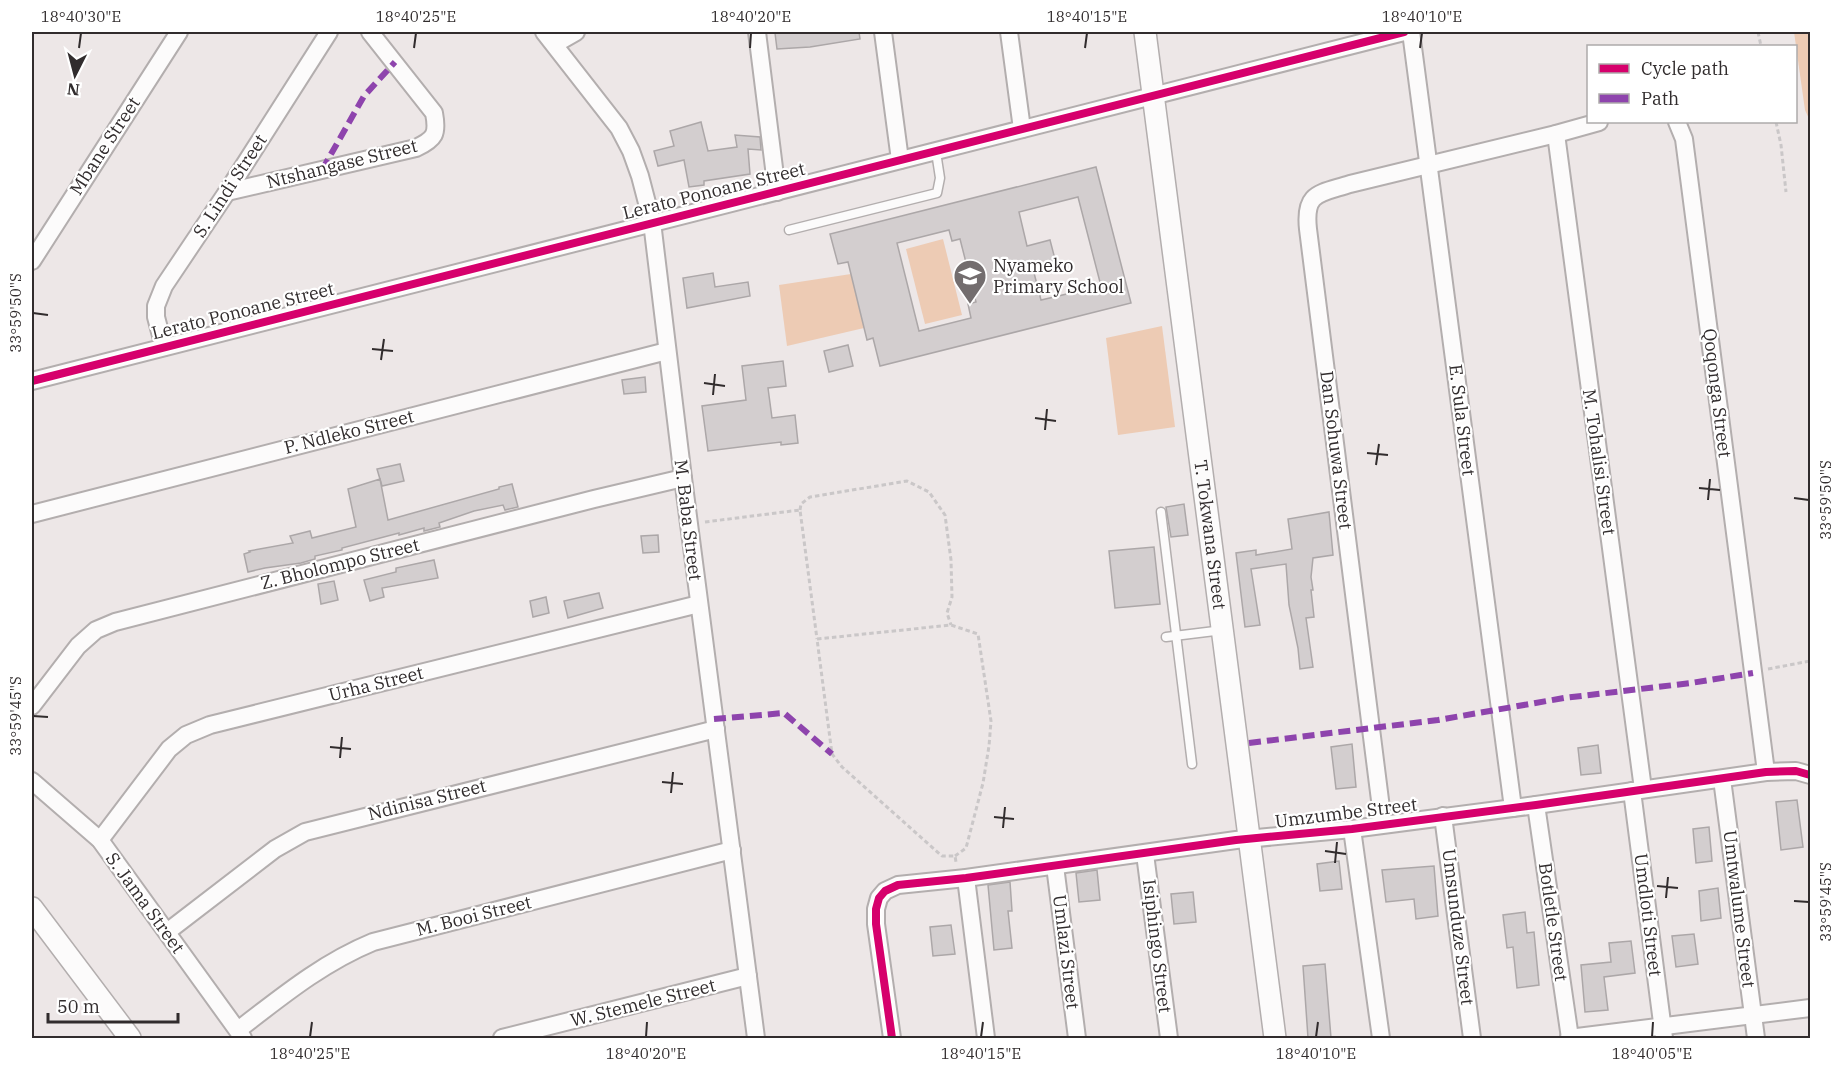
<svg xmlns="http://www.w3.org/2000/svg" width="1842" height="1070" viewBox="0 0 1842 1070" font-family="'IBM Plex Serif',serif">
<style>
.green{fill:#edcbb4}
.building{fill:#d3cecf;stroke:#aca7a8;stroke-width:1.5;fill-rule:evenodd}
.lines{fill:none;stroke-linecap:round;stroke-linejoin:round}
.service-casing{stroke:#b3aeae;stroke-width:11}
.minor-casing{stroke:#b3aeae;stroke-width:20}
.tertiary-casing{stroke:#b3aeae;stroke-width:24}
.path{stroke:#cac7c8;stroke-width:3;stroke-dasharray:4.5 3;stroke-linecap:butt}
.service{stroke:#fcfbfb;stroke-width:8}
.minor{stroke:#fcfbfb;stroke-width:16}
.tertiary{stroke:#fcfbfb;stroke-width:21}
.quiet{stroke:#8e44ad;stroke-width:6;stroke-dasharray:12 6;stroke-linecap:butt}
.cycleway-casing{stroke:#fff;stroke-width:11}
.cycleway{stroke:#d6006c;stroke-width:8}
.ticks{fill:none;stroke:#312c2d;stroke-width:2}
.labels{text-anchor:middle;stroke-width:4.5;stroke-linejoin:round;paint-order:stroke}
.street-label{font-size:18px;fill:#312c2d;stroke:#fff}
.poi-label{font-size:18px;fill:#312c2d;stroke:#fff;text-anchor:start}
.neatline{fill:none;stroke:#312c2d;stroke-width:2}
.ticks-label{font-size:15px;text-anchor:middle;fill:#312c2d}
</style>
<rect width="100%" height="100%" fill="#ede7e7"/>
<g class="green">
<path d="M 1794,32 L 1810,32 L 1810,121 L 1805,110 Z"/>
<path d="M 943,239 L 962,315 L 925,324 L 906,249 Z"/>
<path d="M 851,274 L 864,328 L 787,346 L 779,285 Z"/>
<path d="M 1162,326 L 1175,427 L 1118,435 L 1106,338 Z"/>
</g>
<g class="building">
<path d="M 794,32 L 859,32 L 860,39 L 810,47 L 777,49 L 775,33 Z"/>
<path d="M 701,122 L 708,151 L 737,147 L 735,135 L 760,137 L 761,150 L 748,149 L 750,174 L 704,181 L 704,185 L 689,187 L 684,160 L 658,166 L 654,151 L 674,146 L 670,131 Z"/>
<path d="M 1096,167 L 1131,303 L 880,366 L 873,338 L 867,340 L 848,262 L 838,264 L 830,234 ZM 1078,197 L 1101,286 L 1041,300 L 1033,269 L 1056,263 L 1050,240 L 1027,246 L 1019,212 ZM 949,230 L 952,241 L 960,239 L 976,302 L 968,304 L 971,318 L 919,331 L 897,243 Z"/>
<path d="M 713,273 L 715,287 L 748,282 L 750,296 L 687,308 L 683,278 Z"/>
<path d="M 848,345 L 853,366 L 829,372 L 824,351 Z"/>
<path d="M 783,361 L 786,386 L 768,388 L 772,418 L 795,415 L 798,443 L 781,445 L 781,442 L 708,451 L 702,406 L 746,400 L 742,366 Z"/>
<path d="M 645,377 L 646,392 L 624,394 L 622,380 Z"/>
<path d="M 400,464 L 404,481 L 382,486 L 377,469 Z"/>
<path d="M 380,479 L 388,520 L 499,489 L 499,487 L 512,484 L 518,507 L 505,510 L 503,505 L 474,511 L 439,523 L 440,527 L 424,531 L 424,528 L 399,535 L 399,533 L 342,548 L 342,550 L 315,556 L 315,559 L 301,563 L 265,568 L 248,572 L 244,554 L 250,552 L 249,551 L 293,543 L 290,536 L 310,531 L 312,538 L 356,527 L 348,489 Z"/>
<path d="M 1184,504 L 1188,535 L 1171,537 L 1166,507 Z"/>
<path d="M 1329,512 L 1333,555 L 1313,558 L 1311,577 L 1313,590 L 1311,590 L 1314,617 L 1306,618 L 1313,667 L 1300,669 L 1298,648 L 1289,605 L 1286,564 L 1251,569 L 1260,625 L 1245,627 L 1236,553 L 1256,550 L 1256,555 L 1292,549 L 1288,519 Z"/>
<path d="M 658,535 L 659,552 L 643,553 L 641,536 Z"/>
<path d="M 1154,547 L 1160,604 L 1115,608 L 1109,551 Z"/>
<path d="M 434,560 L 438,578 L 382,588 L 384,597 L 370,601 L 364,580 L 396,572 L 396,568 Z"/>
<path d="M 334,581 L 338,600 L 321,604 L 318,584 Z"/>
<path d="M 599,593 L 603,608 L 568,618 L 564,601 Z"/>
<path d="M 546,597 L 549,613 L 533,617 L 530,601 Z"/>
<path d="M 1352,744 L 1356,787 L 1336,789 L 1331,747 Z"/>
<path d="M 1598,745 L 1601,773 L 1581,775 L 1578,748 Z"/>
<path d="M 1797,800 L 1803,847 L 1781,850 L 1776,802 Z"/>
<path d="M 1709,827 L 1712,861 L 1696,863 L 1693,829 Z"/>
<path d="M 1339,861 L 1342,889 L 1320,891 L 1317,864 Z"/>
<path d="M 1434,866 L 1438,916 L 1416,919 L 1414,899 L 1386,902 L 1382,870 Z"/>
<path d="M 1097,870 L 1100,900 L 1079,902 L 1076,873 Z"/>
<path d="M 1010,882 L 1012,911 L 1008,911 L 1012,948 L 994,950 L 988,885 Z"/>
<path d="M 1718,888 L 1721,918 L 1701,921 L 1699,891 Z"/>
<path d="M 1193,892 L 1196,922 L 1174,924 L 1171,894 Z"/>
<path d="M 1525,912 L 1527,933 L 1534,932 L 1539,985 L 1517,988 L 1513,947 L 1507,948 L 1503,915 Z"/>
<path d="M 951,925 L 955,954 L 933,956 L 930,927 Z"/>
<path d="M 1694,934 L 1698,964 L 1676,967 L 1672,936 Z"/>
<path d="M 1631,941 L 1635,973 L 1604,977 L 1608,1010 L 1585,1012 L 1581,965 L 1611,962 L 1609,943 Z"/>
<path d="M 1325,964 L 1331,1038 L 1308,1038 L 1303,966 Z"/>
</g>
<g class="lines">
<g class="service-casing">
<g id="service">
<path d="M 789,230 L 937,193 L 940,178 L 936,152"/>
<path d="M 1161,512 L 1192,764"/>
<path d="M 1166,637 L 1223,630"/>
</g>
</g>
<g class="minor-casing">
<g id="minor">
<path d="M 544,32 L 619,128 L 631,151 L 640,176 L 652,222 L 683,478 L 756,1038"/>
<path d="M 757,32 L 777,192"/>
<path d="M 883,32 L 900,160"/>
<path d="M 1009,32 L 1022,129"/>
<path d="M 1411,32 L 1513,808"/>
<path d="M 555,44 L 576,32"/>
<path d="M 1677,122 L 1684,139 L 1766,772"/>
<path d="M 1556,134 L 1643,789"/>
<path d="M 227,192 L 416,148 C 435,139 438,134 434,113 L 370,32"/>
<path d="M 32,261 L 179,32"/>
<path d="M 164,347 L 156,317 L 156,306 L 164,286 L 227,192 L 329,32"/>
<path d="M 32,381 L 1404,32"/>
<path d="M 32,514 L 667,351"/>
<path d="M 32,706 L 78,646 L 96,630 L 115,622 L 594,499 L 683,478"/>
<path d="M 1722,779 L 1756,1038"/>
<path d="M 32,781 L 100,840 L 243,1038"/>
<path d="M 1632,791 L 1664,1038"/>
<path d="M 1536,805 L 1570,1038"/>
<path d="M 1443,816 L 1472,1038"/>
<path d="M 1383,824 L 1308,229 C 1304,192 1319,194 1350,184 L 1556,134 L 1599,122"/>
<path d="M 1352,829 L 1381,1038"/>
<path d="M 100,840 L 169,749 L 186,735 L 210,725 L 699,604"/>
<path d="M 1145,854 L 1169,1038"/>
<path d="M 1055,866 L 1077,1038"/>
<path d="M 966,878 L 986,1038"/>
<path d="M 167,932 L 275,849 L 305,832 L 716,729"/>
<path d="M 238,1030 C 281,997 322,963 373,942 L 732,850"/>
<path d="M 502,1038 L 748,976"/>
<path d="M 892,1038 L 876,924 L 876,909 L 879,898 L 885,891 L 898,885 L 966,878 L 1236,840 L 1352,829 L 1536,805 L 1766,772 L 1796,771 L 1810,775"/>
<path d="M 1569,1038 L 1810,1008"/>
</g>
</g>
<g class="tertiary-casing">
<g id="tertiary">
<path id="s1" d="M 1145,32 L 1275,1038"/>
<path d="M 32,908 L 130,1038"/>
</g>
</g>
<g class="path">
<path d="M 1758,32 L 1761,46"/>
<path d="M 1776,122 L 1781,145 L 1786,192"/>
<path d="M 800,510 L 801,504 L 810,497 L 907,481 L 929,492 L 945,515 L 951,560 L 952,597 L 947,613 L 951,625"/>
<path d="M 705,522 L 800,510 L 817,639"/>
<path d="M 1768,669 L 1810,661"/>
<path d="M 955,856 L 966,848 L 983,783 L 989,746 L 991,721 L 978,634 L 951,625 L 817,639 L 832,754 L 842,767 L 942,856 L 955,856 L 956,862"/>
</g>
<use href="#service" class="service"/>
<use href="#minor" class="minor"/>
<use href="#tertiary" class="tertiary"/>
<g class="quiet">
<path d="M 322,170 L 364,96 L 395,62"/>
<path d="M 714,719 L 784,713 L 832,754"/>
<path d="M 1249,743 L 1438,720 L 1564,698 L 1691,683 L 1753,673"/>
</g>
<g class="cycleway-casing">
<g id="cycleway">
<path d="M 32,381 L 1404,32"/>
<path d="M 892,1038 L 876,924 L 876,909 L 879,898 L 885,891 L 898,885 L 966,878 L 1236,840 L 1352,829 L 1536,805 L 1766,772 L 1796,771 L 1810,775"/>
</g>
</g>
<use href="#cycleway" class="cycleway"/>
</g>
<path class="ticks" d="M 79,48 L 81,33M 414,48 L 416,33M 750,48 L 751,33M 1085,48 L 1087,33M 1420,48 L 1422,33M 33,313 L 48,315M 372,349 L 393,351M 381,360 L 384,339M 704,383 L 725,386M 713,395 L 715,374M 1035,418 L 1056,421M 1045,430 L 1047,409M 1367,453 L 1388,455M 1376,465 L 1379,444M 1699,488 L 1720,490M 1794,498 L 1809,500M 1708,500 L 1710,479M 33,716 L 48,717M 330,747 L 351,749M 340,758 L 342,737M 662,782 L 683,784M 671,793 L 673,772M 994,817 L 1014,819M 1003,828 L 1005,807M 1325,851 L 1346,854M 1335,863 L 1337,842M 1657,886 L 1678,888M 1666,898 L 1668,877M 1794,901 L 1809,902M 310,1037 L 312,1022M 646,1037 L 647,1022M 981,1037 L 983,1022M 1316,1037 L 1318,1022M 1652,1037 L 1653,1022"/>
<defs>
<g id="school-pin" transform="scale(1.725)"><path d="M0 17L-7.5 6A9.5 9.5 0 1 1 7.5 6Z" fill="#736d6e" stroke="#fff"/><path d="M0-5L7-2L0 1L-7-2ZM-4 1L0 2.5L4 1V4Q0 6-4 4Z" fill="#fff"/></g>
</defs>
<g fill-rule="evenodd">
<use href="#school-pin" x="970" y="276"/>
</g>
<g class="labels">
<g class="street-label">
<text transform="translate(105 146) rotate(-57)" y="6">Mbane Street</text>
<text transform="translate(342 164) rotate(-14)" y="6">Ntshangase Street</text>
<text transform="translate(230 186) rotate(-57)" y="6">S. Lindi Street</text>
<text transform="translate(714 191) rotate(-14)" y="6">Lerato Ponoane Street</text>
<text transform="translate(243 311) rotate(-14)" y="6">Lerato Ponoane Street</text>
<text transform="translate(1717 393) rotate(83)" y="6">Qoqonga Street</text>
<text transform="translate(1462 420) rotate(83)" y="6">E. Sula Street</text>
<text transform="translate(349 432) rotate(-14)" y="6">P. Ndleko Street</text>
<text transform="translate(1336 450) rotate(83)" y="6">Dan Sohuwa Street</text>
<text transform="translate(1599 462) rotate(82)" y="6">M. Tohalisi Street</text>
<text transform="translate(688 520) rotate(83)" y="6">M. Baba Street</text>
<text dy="6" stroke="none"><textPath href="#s1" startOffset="507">T. Tokwana Street</textPath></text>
<text transform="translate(340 564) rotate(-14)" y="6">Z. Bholompo Street</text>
<text transform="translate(376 684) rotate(-14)" y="6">Urha Street</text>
<text transform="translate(427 800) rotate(-14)" y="6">Ndinisa Street</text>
<text transform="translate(1346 813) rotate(-7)" y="6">Umzumbe Street</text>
<text transform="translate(145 903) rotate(54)" y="6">S. Jama Street</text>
<text transform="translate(1739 909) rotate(83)" y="6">Umtwalume Street</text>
<text transform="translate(1648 915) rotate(83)" y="6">Umdloti Street</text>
<text transform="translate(474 916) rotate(-14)" y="6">M. Booi Street</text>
<text transform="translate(1553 922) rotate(82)" y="6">Botletle Street</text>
<text transform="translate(1458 927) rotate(83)" y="6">Umsunduze Street</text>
<text transform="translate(1157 946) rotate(83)" y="6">Isiphingo Street</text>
<text transform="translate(1066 952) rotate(83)" y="6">Umlazi Street</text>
<text transform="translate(643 1003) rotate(-14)" y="6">W. Stemele Street</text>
</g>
<g class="poi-label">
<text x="993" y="272">Nyameko<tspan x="993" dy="21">Primary School</tspan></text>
</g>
</g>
<rect width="1842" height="1070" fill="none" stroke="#ffffff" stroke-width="66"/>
<rect x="1587" y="45" width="210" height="78" fill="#ffffff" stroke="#adabab" stroke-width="1.5"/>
<rect x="1599" y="64" width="30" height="9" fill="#d6006c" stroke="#adabab" stroke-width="1.5"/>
<text x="1641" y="75" font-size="18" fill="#312c2d">Cycle path</text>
<rect x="1599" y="94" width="30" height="9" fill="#8e44ad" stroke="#adabab" stroke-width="1.5"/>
<text x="1641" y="105" font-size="18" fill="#312c2d">Path</text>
<g transform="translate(75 75) rotate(186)" stroke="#ffffff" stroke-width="4.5" paint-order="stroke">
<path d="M0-4.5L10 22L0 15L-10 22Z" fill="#312c2d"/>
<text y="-9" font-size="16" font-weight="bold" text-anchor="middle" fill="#312c2d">N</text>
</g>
<path d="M48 1013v9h130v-9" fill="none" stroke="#312c2d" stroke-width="3"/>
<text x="57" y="1013" font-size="18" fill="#312c2d" stroke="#ffffff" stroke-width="4.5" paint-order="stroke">50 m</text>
<rect x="33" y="33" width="1776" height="1004" class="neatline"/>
<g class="ticks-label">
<text x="81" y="22">18°40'30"E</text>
<text x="416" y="22">18°40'25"E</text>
<text x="751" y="22">18°40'20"E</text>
<text x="1087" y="22">18°40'15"E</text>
<text x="1422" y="22">18°40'10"E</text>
<text transform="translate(16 313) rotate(-90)" y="5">33°59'50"S</text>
<text transform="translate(1826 500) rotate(-90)" y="5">33°59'50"S</text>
<text transform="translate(16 716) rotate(-90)" y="5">33°59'45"S</text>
<text transform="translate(1826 902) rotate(-90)" y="5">33°59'45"S</text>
<text x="310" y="1059">18°40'25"E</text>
<text x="646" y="1059">18°40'20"E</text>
<text x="981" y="1059">18°40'15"E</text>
<text x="1316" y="1059">18°40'10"E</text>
<text x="1652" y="1059">18°40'05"E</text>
</g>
</svg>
